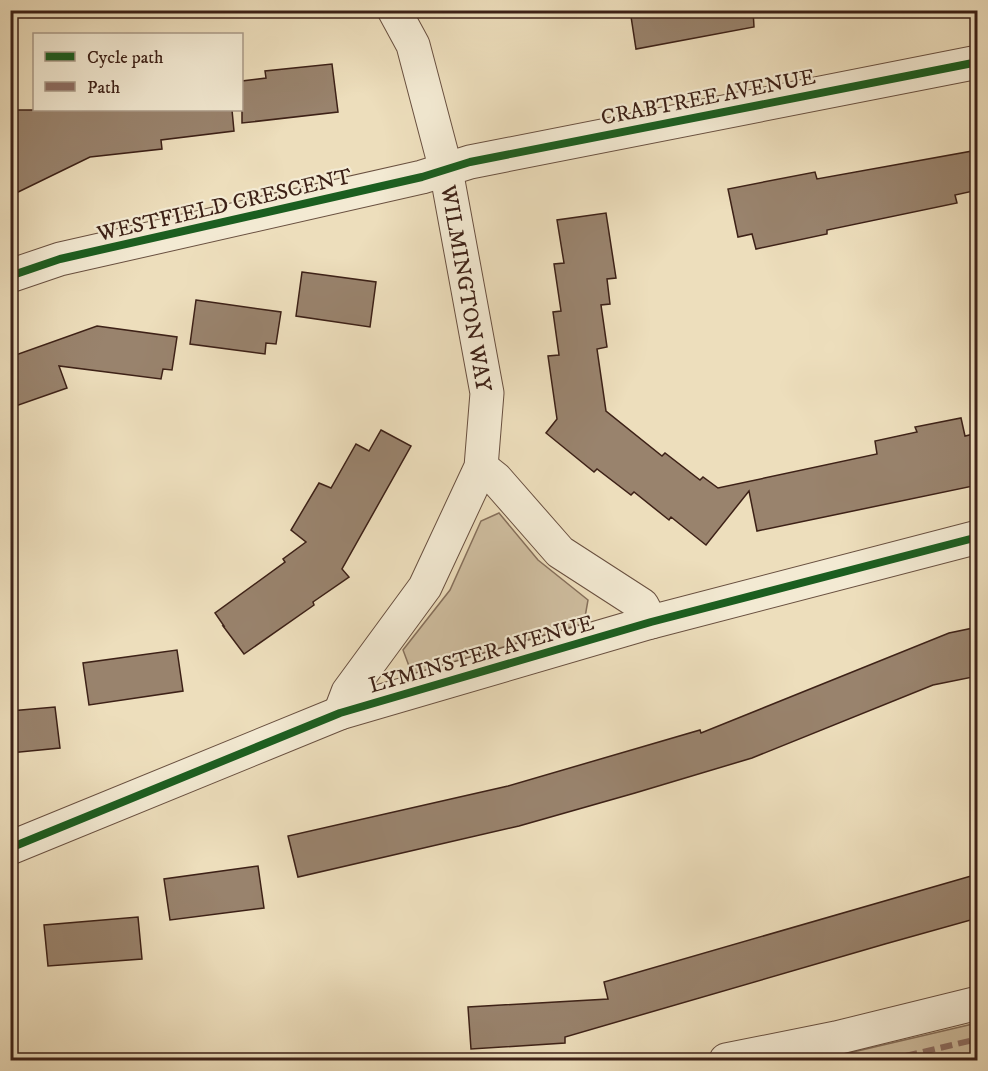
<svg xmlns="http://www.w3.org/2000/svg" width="988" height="1071" viewBox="0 0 988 1071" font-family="'IM FELL DW Pica',serif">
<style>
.green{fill:#cfbea0;stroke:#86705c;stroke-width:1.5}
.building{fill:#99836d;stroke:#3d2117;stroke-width:1.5}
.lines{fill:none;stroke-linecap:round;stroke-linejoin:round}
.minor-casing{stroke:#695040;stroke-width:35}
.minor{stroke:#f3ead3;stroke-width:33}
.quiet{stroke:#8d6e63;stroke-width:6;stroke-dasharray:12 6;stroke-linecap:butt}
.cycleway-casing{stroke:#f3ead3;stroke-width:11}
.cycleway{stroke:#1b5e20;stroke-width:8}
.labels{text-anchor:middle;stroke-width:4.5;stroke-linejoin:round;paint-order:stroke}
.street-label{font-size:22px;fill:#3d2117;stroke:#f3ead3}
</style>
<rect width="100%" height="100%" fill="#eddebc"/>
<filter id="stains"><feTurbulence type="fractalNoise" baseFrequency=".00333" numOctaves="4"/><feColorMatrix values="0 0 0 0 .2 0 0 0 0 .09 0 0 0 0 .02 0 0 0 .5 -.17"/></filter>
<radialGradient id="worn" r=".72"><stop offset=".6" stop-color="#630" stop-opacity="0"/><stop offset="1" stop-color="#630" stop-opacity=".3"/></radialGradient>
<g class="green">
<path d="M 499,513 L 538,560 L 588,600 L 584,623 L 412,674 L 403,650 L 450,590 L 481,521 Z"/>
<path d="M 977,1023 L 977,1060 L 819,1060 Z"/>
</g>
<g class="building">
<path d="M 630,10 L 753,10 L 754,27 L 636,49 Z"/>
<path d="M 332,64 L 338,112 L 242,123 L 242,81 L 266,78 L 265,71 Z"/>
<path d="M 10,110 L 232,110 L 234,131 L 161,140 L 162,149 L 90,157 L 10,196 Z"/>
<path d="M 978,150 L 978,190 L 955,195 L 957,203 L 827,230 L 827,234 L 756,249 L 752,234 L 738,237 L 728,189 L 815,172 L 817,179 Z"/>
<path d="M 606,213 L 616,278 L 607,279 L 610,304 L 601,305 L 607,347 L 597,349 L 606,411 L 662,456 L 665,453 L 700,480 L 703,477 L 718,488 L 877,454 L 875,441 L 917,432 L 915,427 L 961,418 L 965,436 L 978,433 L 978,485 L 757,531 L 749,491 L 706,545 L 671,517 L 669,520 L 634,492 L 631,495 L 597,469 L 594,472 L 546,433 L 557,419 L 548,356 L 559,355 L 553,312 L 561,311 L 554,264 L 564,263 L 557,220 Z"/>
<path d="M 302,272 L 376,282 L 370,327 L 296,316 Z"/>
<path d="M 196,300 L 281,312 L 276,344 L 266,343 L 265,354 L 190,344 Z"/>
<path d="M 97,326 L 177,337 L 172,370 L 163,369 L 161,379 L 59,366 L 67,388 L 10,408 L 10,357 Z"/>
<path d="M 381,430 L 411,446 L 342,569 L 349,577 L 313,602 L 314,605 L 244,654 L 223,626 L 224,626 L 215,613 L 285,562 L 283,559 L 306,542 L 291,530 L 319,483 L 331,488 L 356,444 L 369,451 Z"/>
<path d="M 978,627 L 978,676 L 933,685 L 752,758 L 635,793 L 519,826 L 298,877 L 288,836 L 508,786 L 700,730 L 701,733 L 949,633 Z"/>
<path d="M 177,650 L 183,691 L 89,705 L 83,663 Z"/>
<path d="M 55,707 L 60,748 L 10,753 L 10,711 Z"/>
<path d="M 258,866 L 264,908 L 170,920 L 164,879 Z"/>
<path d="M 978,874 L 978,918 L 885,944 L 565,1037 L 565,1043 L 471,1049 L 468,1007 L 608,999 L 604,982 Z"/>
<path d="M 138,917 L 142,959 L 48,966 L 44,925 Z"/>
</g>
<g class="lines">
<g class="minor-casing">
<g id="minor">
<path d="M 10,276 L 60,259 L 422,177 L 470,162 L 978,62"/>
<path d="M 481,467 L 496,479 L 560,552 L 642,605 L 651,622"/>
<path d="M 340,713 L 348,692 L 425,587 L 481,467 L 487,393 L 446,170 L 413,45 L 394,10"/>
<path d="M 10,848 L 340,713 L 651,622 L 978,537"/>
<path d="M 726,1060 L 836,1038 L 978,1003"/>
</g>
</g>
<use href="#minor" class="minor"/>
<path class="quiet" d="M 888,1060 L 978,1039"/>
<g class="cycleway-casing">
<g id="cycleway">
<path d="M 10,276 L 60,259 L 422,177 L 470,162 L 978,62"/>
<path d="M 10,848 L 340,713 L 651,622 L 978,537"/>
</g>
</g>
<use href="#cycleway" class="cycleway"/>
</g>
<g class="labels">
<g class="street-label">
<text transform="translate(708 96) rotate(-11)" y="8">CRABTREE AVENUE</text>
<text transform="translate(224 204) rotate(-13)" y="8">WESTFIELD CRESCENT</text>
<text transform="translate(467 288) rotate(80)" y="8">WILMINGTON WAY</text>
<text transform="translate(481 653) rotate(-16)" y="8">LYMINSTER AVENUE</text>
</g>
</g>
<rect width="988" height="1071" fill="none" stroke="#eddebc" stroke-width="36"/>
<rect x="12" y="12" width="964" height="1047" fill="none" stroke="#3d2117" stroke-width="3"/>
<rect x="18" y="18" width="952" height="1035" fill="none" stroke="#3d2117" stroke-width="1.5"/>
<rect x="33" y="33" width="210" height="78" fill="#f3ead3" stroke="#aa9a88" stroke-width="1.5"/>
<rect x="45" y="52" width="30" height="9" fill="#1b5e20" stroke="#aa9a88" stroke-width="1.5"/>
<text x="87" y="63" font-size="18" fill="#3d2117">Cycle path</text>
<rect x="45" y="82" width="30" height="9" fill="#8d6e63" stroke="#aa9a88" stroke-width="1.5"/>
<text x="87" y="93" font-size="18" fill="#3d2117">Path</text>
<rect width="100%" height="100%" filter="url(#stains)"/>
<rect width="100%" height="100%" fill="url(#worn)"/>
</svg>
